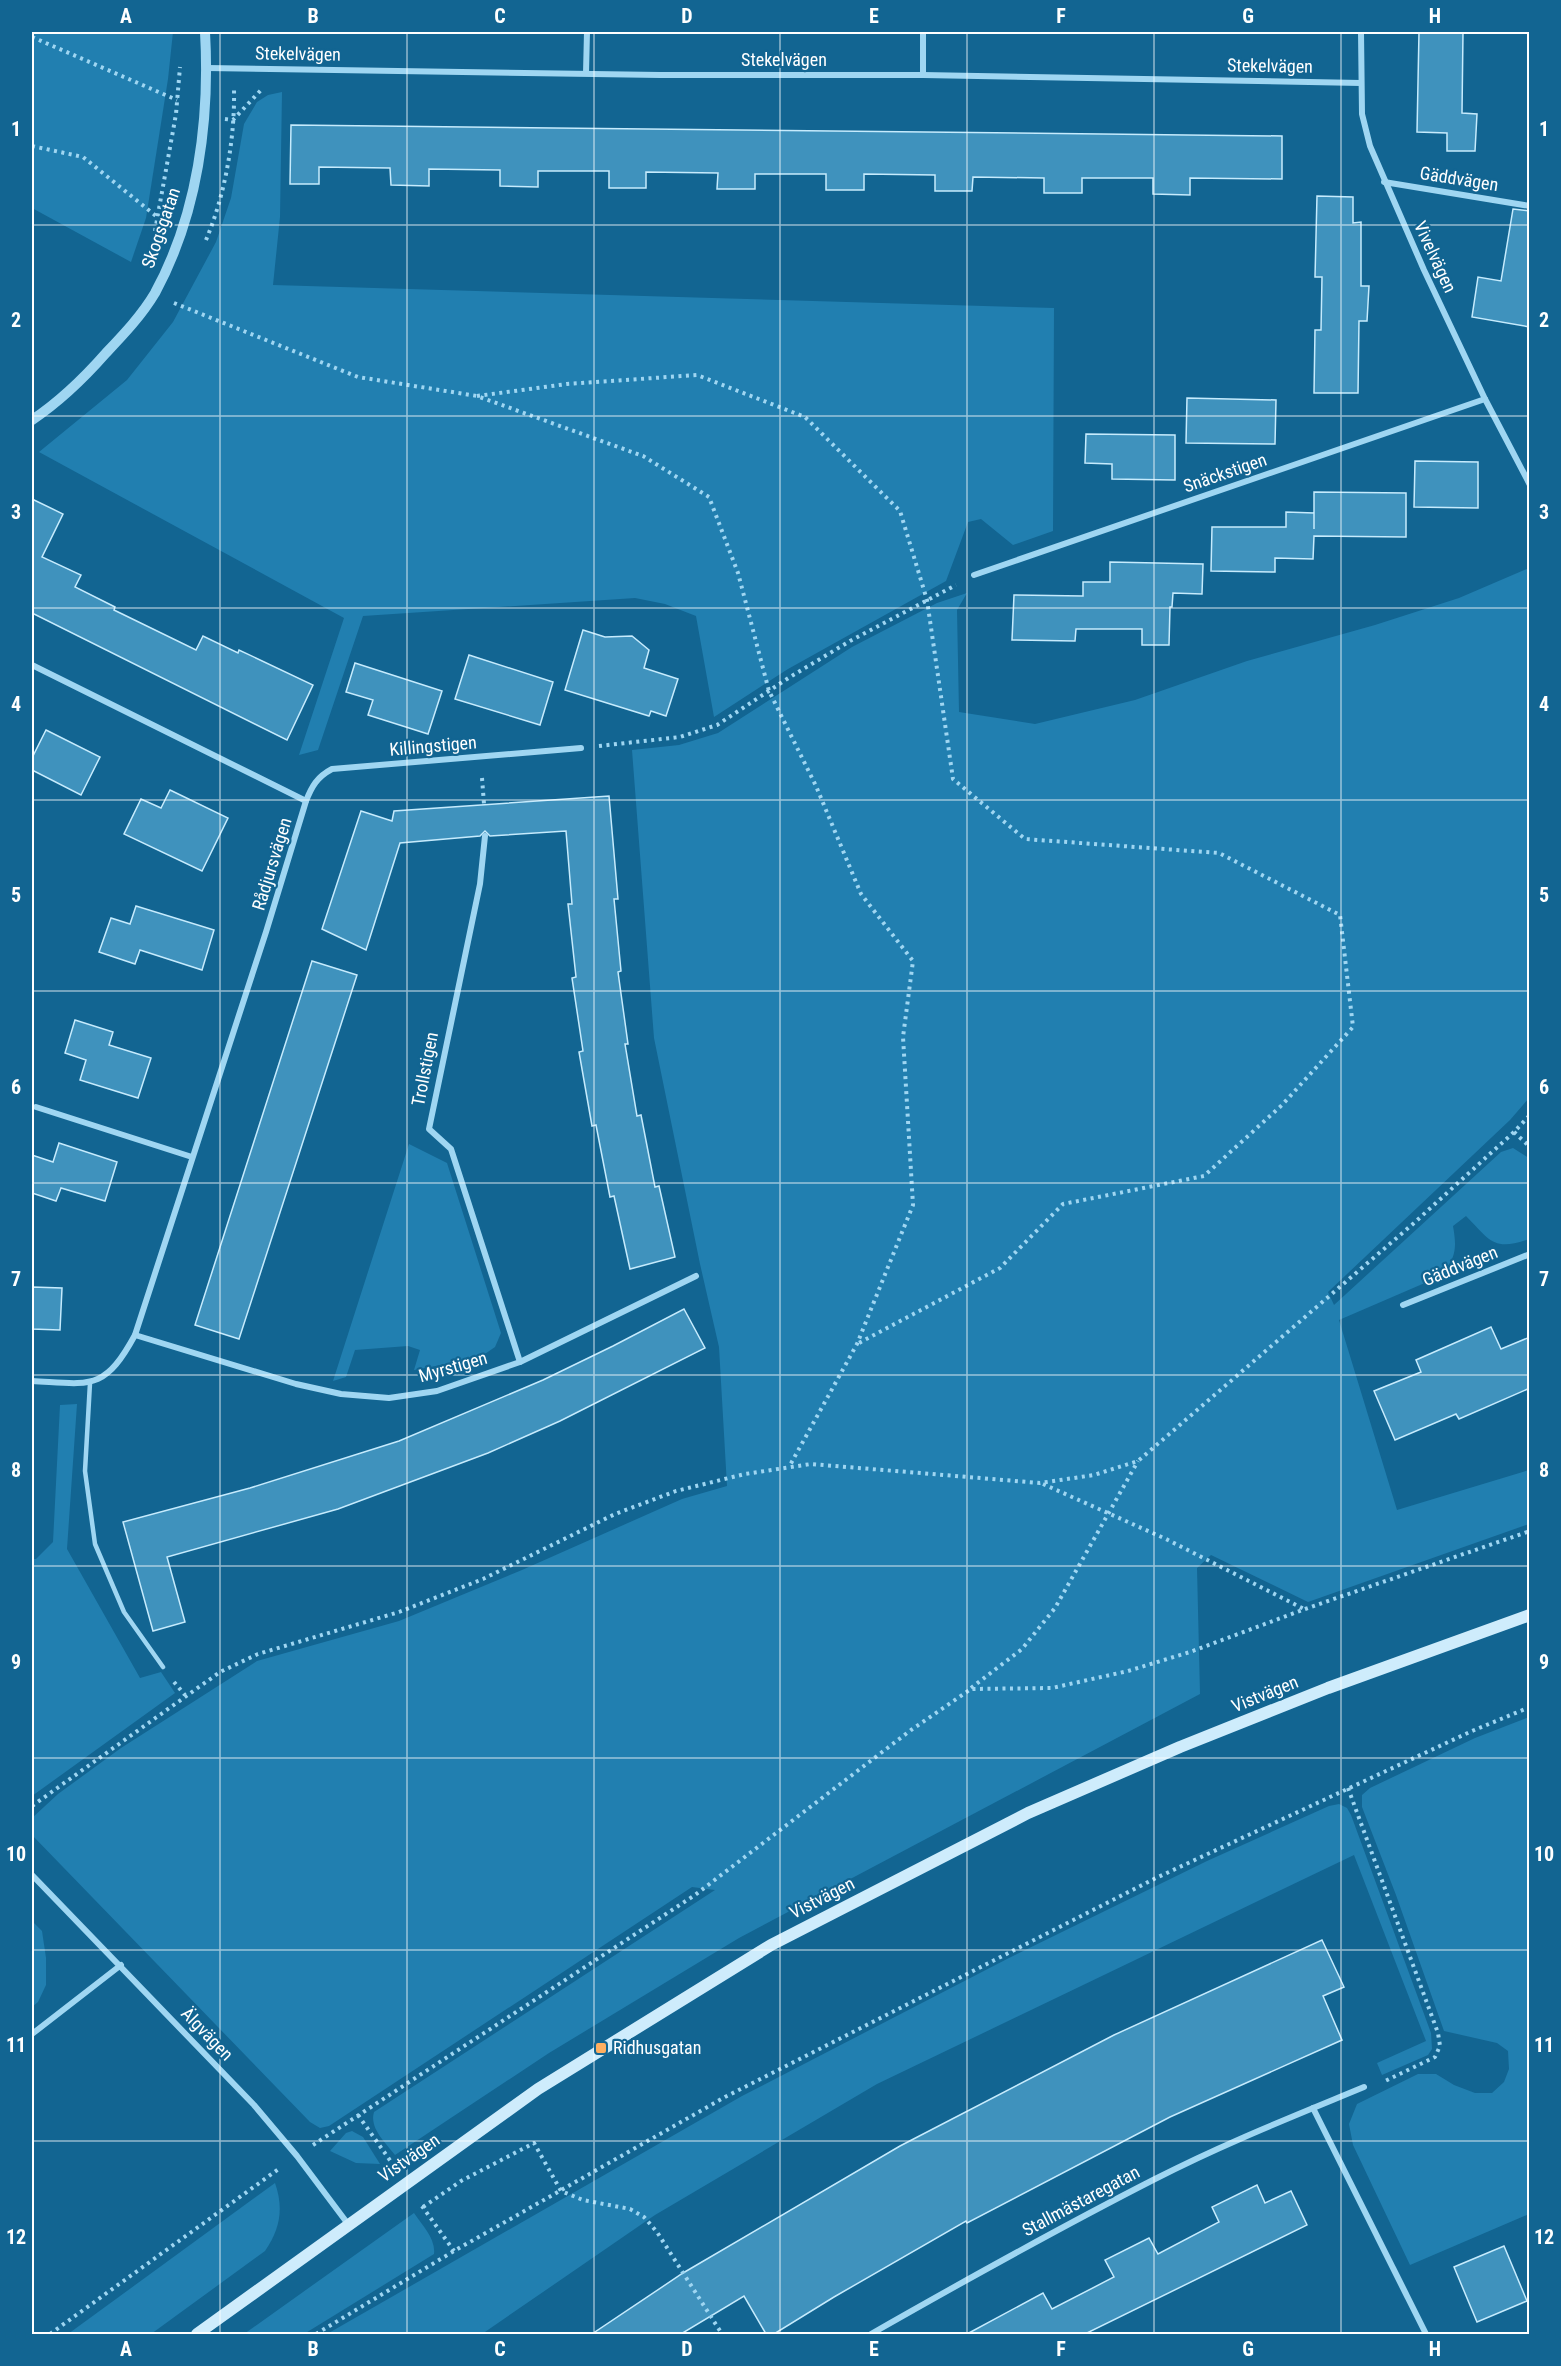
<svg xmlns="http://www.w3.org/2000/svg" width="1561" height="2366" viewBox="0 0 1561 2366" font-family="'Roboto Condensed',sans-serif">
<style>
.green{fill:#217fb0}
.building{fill:#3f92bd;stroke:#c6ebfd;stroke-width:1.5}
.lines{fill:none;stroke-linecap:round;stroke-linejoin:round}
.path{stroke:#9fd6f2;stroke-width:4;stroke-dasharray:3 4.5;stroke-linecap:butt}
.service{stroke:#9fd6f2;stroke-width:4.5}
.minor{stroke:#9fd6f2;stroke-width:6}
.tertiary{stroke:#9fd6f2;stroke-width:10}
.secondary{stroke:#ceecfc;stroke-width:12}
.grid{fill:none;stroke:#fff;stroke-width:1.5;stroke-opacity:0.55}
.poi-dot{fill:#ffaf60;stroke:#126592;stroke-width:2}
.labels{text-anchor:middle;stroke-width:4.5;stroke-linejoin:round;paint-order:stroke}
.street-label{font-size:18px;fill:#fff;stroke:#126592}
.poi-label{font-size:18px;fill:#fff;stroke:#126592;text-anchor:start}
.neatline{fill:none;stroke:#fff;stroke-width:2}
.grid-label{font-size:20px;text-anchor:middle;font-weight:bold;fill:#fff}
</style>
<rect width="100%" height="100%" fill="#126592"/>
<g class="green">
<path d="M 32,32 L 173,32 L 168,79 L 146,218 L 131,262 L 32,208 Z"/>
<path d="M 282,92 L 280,217 L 273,285 L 1054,308 L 1053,531 L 1013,545 L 981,519 L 968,522 L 946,581 L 788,669 L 714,717 L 696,616 L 665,604 L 635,598 L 363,616 L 318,750 L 299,755 L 344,618 L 39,452 L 127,380 L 173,322 L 216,242 L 231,198 L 244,124 L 257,102 L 268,95 Z"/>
<path d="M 1529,568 L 1529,1098 L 1510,1120 L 1328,1292 L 1334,1305 L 1501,1152 L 1513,1148 L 1529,1158 L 1529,1239 C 1493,1252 1490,1240 1466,1216 L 1453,1226 C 1457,1249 1456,1257 1441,1276 L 1339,1320 L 1397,1510 L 1529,1470 L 1529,1524 L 1308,1602 L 1211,1555 L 1197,1568 L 1200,1694 L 739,1938 L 549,2053 L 395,2155 C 386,2143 369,2128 374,2112 L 715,1890 L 692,1887 L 329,2126 L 320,2128 L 310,2122 L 32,1835 L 32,1818 L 58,1794 L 121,1748 L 257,1661 L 399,1621 L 522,1570 L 682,1499 L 727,1486 L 719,1347 L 700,1264 L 654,1038 L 632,750 L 679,745 L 718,733 L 852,647 L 937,603 L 967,593 L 957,610 L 959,712 L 1035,724 L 1135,700 L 1247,661 L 1375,625 L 1459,598 Z"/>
<path d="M 409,1144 L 447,1163 L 501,1333 L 495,1347 L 479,1358 L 414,1370 L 420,1350 L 408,1346 L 355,1350 L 346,1377 L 333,1381 Z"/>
<path d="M 77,1404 L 67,1549 L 140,1678 L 161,1672 L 175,1693 L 32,1796 L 32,1559 L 36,1559 L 53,1542 L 60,1405 Z"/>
<path d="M 1529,1717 L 1529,2214 L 1410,2265 L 1353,2145 L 1349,2124 L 1357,2104 L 1418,2074 L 1436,2074 L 1454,2085 L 1475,2093 L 1492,2093 L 1504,2082 L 1509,2069 L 1508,2051 L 1497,2043 L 1444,2031 L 1396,1895 L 1362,1807 L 1362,1795 L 1370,1788 L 1475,1738 Z"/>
<path d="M 1339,1804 L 1347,1808 L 1351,1815 L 1431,2033 L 1432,2049 L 1428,2055 L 1382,2075 L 1377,2063 L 1426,2041 L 1354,1855 L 877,2084 L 655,2215 L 482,2334 L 327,2334 L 742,2096 L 1007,1959 L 1207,1861 L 1329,1806 Z"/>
<path d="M 32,1921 L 42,1931 L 46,1958 L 46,1985 L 38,2002 L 32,2007 Z"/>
<path d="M 352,2131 L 363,2137 L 380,2164 L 356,2163 L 330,2151 L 346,2133 Z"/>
<path d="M 275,2183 C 284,2209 280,2229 265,2251 L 151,2334 L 68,2334 Z"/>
<path d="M 414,2213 C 422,2225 436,2239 434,2254 L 304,2334 L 244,2334 Z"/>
</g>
<g class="building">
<path d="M 1419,32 L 1463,32 L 1462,113 L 1477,114 L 1475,151 L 1447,151 L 1447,133 L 1417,132 Z"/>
<path d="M 291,125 L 1282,136 L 1282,179 L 1190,178 L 1190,195 L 1153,194 L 1153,178 L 1082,178 L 1082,193 L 1044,193 L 1044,178 L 973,177 L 972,191 L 935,191 L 935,175 L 864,174 L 864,190 L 826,190 L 826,174 L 755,174 L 755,189 L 717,189 L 718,173 L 646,172 L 646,188 L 609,188 L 609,171 L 538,171 L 538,187 L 500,186 L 500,170 L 429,169 L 429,186 L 391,185 L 390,168 L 319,167 L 319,184 L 290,184 Z"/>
<path d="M 1317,196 L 1353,197 L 1353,223 L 1361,222 L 1361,286 L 1369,286 L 1367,321 L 1359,321 L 1358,393 L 1314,393 L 1315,330 L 1321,330 L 1322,277 L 1315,277 Z"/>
<path d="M 1513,209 L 1530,211 L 1530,327 L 1472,317 L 1478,277 L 1501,281 Z"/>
<path d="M 1187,398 L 1276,400 L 1275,444 L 1186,443 Z"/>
<path d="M 1086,434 L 1175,435 L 1175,480 L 1112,479 L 1112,464 L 1085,463 Z"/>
<path d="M 1415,461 L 1478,462 L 1478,508 L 1414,507 Z"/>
<path d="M 1314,492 L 1406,493 L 1406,537 L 1314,536 L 1313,559 L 1275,558 L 1275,572 L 1211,571 L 1212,527 L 1286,527 L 1286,512 L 1314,513 L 1314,529 Z"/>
<path d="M 32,499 L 63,514 L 42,557 L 81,575 L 75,587 L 115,607 L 114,610 L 196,650 L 203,636 L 238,653 L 239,650 L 313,685 L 287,740 L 32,613 Z"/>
<path d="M 1110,562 L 1203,564 L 1202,594 L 1173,593 L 1172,607 L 1170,607 L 1169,645 L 1142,645 L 1142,629 L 1076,629 L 1075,641 L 1012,640 L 1014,595 L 1083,596 L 1083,582 L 1110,582 Z"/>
<path d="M 583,630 L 605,637 L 632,636 L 649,650 L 644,668 L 678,679 L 666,716 L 651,711 L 649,716 L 565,690 Z"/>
<path d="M 469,655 L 553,682 L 540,725 L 455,699 Z"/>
<path d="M 355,663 L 442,691 L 428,734 L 368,715 L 373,700 L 346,692 Z"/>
<path d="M 46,730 L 100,757 L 81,795 L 32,770 L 32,758 Z"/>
<path d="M 170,790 L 228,818 L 202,871 L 124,834 L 141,799 L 161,808 Z"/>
<path d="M 609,796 L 618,899 L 614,899 L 621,971 L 618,972 L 628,1044 L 625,1044 L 637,1116 L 641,1115 L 655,1187 L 659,1186 L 675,1257 L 630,1269 L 614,1196 L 610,1197 L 596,1125 L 592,1126 L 579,1052 L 583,1051 L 572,978 L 576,977 L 568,904 L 572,904 L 566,831 L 490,836 L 485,831 L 480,836 L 400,843 L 366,950 L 322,929 L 361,811 L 392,821 L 394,811 Z"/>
<path d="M 136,906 L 214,930 L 202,970 L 140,950 L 135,964 L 99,952 L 111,918 L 130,924 Z"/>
<path d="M 312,961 L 357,975 L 239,1339 L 195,1325 Z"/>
<path d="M 75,1020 L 113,1032 L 109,1045 L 151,1058 L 138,1098 L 80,1080 L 86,1060 L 65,1053 Z"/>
<path d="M 59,1143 L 117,1162 L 105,1201 L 61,1188 L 56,1201 L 32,1193 L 32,1155 L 53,1162 Z"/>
<path d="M 32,1287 L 62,1288 L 60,1330 L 32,1329 Z"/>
<path d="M 684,1309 L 705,1348 L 560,1421 L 488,1453 L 338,1509 L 167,1557 L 185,1622 L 153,1631 L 123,1522 L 250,1488 L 399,1441 L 543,1380 L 613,1346 Z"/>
<path d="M 1491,1327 L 1501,1349 L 1530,1337 L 1530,1388 L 1459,1419 L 1456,1414 L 1395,1440 L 1374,1391 L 1421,1372 L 1416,1360 Z"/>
<path d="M 1322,1940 L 1344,1987 L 1323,1996 L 1342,2040 L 1170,2117 L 967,2223 L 966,2221 L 834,2297 L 774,2334 L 766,2334 L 744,2296 L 681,2334 L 592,2334 L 683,2273 L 900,2146 L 1114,2035 Z"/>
<path d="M 1257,2185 L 1265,2203 L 1291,2191 L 1307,2225 L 1085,2334 L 967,2334 L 1043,2293 L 1052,2309 L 1114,2277 L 1105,2260 L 1149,2238 L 1158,2254 L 1219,2222 L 1212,2207 Z"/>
<path d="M 1504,2246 L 1527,2301 L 1477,2322 L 1454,2267 Z"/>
</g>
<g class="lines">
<g class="path">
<path d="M 32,37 L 177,100"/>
<path d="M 225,119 L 233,120 L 261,90"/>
<path d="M 32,146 L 83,157 L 156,216"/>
<path d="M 155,231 L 176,114 L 180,67"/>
<path d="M 206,240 C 225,195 235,139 234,89"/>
<path d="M 174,303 L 358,377 L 477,396 L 643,456 L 709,497 L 738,573 L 769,691 L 816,786 L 861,894 L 913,961 L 903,1037 L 913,1205 L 857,1344 L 789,1467"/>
<path d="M 477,396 L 567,384 L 697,375 L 805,417 L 900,511 L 927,600 L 953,779 L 1025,839 L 1219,853 L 1340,915 L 1353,1027 L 1282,1105 L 1204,1176 L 1063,1204 L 1000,1268 L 857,1344"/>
<path d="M 599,746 L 680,737 L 717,725 L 790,677 L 850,641 L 956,585"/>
<path d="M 482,778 L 484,804"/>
<path d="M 1514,1132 L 1530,1147"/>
<path d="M 1043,1484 L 1166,1539 L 1304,1609"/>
<path d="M 174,1682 L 185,1695"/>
<path d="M 971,1688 L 1022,1649 L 1055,1608 L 1138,1461"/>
<path d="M 1348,1788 L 1438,2033 L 1440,2046 L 1435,2057 L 1383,2082"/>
<path d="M 32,1806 L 220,1672 L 258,1654 L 399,1612 L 483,1579 L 615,1514 L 676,1491 L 745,1474 L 811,1464 L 1040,1483 L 1094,1475 L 1138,1461 L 1414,1223 L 1514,1132 L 1530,1115"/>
<path d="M 358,2115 L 394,2166"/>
<path d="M 313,2145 L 695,1895 L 911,1730 L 971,1689 L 1052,1688 L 1128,1671 L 1190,1652 L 1305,1609 L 1530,1531"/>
<path d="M 422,2206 L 454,2251"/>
<path d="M 423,2207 L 461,2181 L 534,2143 L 561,2191 L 583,2200 L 630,2209 L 644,2217 L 657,2232 L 722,2334"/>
<path d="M 50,2334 L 280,2168"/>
<path d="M 316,2334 L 454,2251 L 725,2097 L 1156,1878 L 1472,1731 L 1530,1707"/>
</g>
<path class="service" d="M 90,1383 L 85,1471 L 95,1544 L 124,1612 L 163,1667"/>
<g class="minor">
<path d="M 1361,32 L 1362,114 L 1370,146 L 1424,270 L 1485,399 L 1530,485"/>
<path d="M 207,68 L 660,75 L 923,75 L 1361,83"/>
<path d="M 586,73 L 587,32"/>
<path d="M 923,75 L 923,32"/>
<path d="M 1384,182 L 1530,206"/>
<path d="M 974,575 L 1485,399"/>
<path d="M 32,665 L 306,801"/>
<path d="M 485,836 L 480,884 L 429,1129 L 451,1149 L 520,1362"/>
<path d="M 36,1107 L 192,1157"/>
<path d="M 1403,1305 L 1530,1254"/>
<path d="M 135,1335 L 296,1384 L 341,1394 L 389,1398 L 437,1391 L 520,1362 L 696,1276"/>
<path d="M 32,1381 C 90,1384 104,1392 135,1335 L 266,932 L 306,801 C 312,786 317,777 332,769 L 581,748"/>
<path d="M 32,1875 L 254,2105 L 297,2156 L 348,2224"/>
<path d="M 32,2034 L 121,1965"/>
<path d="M 1313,2108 L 1426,2334"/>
<path d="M 871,2334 C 964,2281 1059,2228 1155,2179 C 1223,2144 1294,2116 1364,2087"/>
</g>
<path class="tertiary" d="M 32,420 C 59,402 84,378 106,353 C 124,334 142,315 155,293 C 198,214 210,120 205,32"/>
<path class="secondary" d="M 197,2334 L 538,2089 L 771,1945 L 1028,1813 L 1180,1747 L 1328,1688 L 1530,1615"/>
</g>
<path class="grid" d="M 220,32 L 220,2334M 407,32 L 407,2334M 594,32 L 594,2334M 780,32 L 780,2334M 967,32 L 967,2334M 1154,32 L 1154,2334M 1341,32 L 1341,2334M 32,225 L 1530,225M 32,416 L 1530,416M 32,608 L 1530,608M 32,800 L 1530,800M 32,991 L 1530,991M 32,1183 L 1530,1183M 32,1375 L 1530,1375M 32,1566 L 1530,1566M 32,1758 L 1530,1758M 32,1950 L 1530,1950M 32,2141 L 1530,2141"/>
<rect class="poi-dot" x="595" y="2042" width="12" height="12" rx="3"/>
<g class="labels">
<g class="street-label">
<text transform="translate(298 54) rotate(1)" y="6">Stekelvägen</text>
<text x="784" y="66">Stekelvägen</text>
<text transform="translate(1270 66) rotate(1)" y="6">Stekelvägen</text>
<text transform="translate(1459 179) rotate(9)" y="6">Gäddvägen</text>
<text transform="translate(161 228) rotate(-71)" y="6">Skogsgatan</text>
<text transform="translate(1435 257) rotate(65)" y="6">Vivelvägen</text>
<text transform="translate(1225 473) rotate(-19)" y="6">Snäckstigen</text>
<text transform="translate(433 746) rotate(-5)" y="6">Killingstigen</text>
<text transform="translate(272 864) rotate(-73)" y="6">Rådjursvägen</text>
<text transform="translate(425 1069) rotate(-79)" y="6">Trollstigen</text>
<text transform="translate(1460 1266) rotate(-22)" y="6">Gäddvägen</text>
<text transform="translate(453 1367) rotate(-16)" y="6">Myrstigen</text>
<text transform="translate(1265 1694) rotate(-22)" y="6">Vistvägen</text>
<text transform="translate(822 1898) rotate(-27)" y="6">Vistvägen</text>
<text transform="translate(207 2034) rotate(46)" y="6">Älgvägen</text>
<text transform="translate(409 2158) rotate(-35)" y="6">Vistvägen</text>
<text transform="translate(1081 2201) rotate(-28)" y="6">Stallmästaregatan</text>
</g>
<g class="poi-label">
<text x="613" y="2054">Ridhusgatan</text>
</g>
</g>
<rect width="1561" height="2366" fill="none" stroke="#126592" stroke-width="66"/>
<rect x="33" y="33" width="1495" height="2300" class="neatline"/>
<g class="grid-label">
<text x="126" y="23">A</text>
<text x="313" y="23">B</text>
<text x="500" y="23">C</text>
<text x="687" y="23">D</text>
<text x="874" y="23">E</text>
<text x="1061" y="23">F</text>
<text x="1248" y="23">G</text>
<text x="1435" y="23">H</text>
<text x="16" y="136">1</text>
<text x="1544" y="136">1</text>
<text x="16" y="327">2</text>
<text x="1544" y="327">2</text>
<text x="16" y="519">3</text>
<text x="1544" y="519">3</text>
<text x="16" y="711">4</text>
<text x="1544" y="711">4</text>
<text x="16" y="902">5</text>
<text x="1544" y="902">5</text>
<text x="16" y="1094">6</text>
<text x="1544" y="1094">6</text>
<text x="16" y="1286">7</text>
<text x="1544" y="1286">7</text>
<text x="16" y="1477">8</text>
<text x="1544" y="1477">8</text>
<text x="16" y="1669">9</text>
<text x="1544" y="1669">9</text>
<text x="16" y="1861">10</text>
<text x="1544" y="1861">10</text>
<text x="16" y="2052">11</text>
<text x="1544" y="2052">11</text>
<text x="16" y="2244">12</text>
<text x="1544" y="2244">12</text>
<text x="126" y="2356">A</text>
<text x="313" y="2356">B</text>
<text x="500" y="2356">C</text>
<text x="687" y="2356">D</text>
<text x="874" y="2356">E</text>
<text x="1061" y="2356">F</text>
<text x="1248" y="2356">G</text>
<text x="1435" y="2356">H</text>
</g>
</svg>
